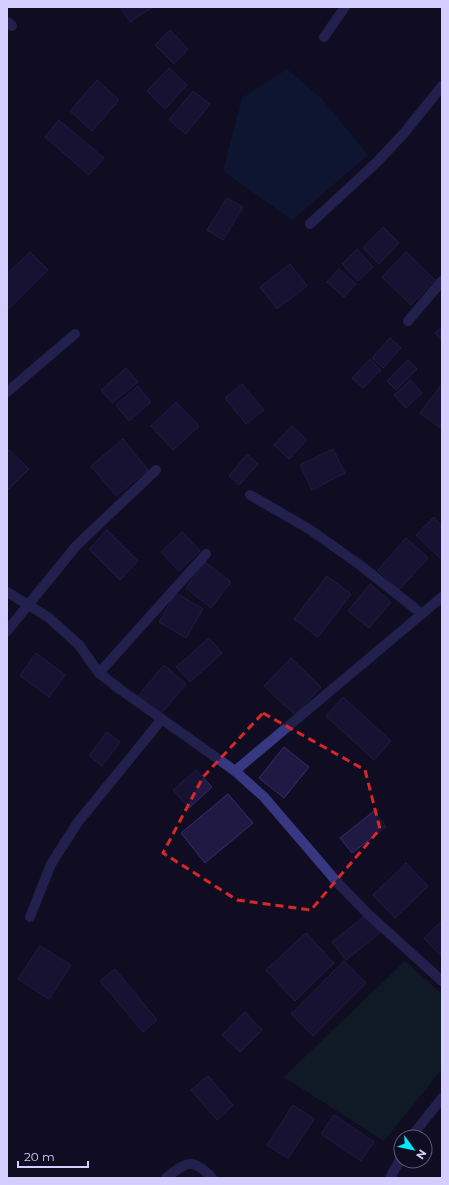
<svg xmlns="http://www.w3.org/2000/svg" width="449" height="1185" viewBox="0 0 449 1185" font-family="Montserrat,sans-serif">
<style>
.green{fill:#102c2a}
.water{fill:#0b2144}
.building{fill:#201943;stroke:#362b70}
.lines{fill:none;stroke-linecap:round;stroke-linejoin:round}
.minor{stroke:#383882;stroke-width:10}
.marked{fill:none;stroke:#d62828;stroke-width:3;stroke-dasharray:8 5;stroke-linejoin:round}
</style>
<rect width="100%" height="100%" fill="#100d22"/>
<path class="green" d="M 405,961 L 442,994 L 442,1069 L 384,1141 L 284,1077 Z"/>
<path class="water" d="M 287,69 L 321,98 L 368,155 L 292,220 L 223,171 L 242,98 Z"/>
<g class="building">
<path d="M 120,7 L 153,7 L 130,22 Z"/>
<path d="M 170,30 L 188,49 L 174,64 L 155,45 Z"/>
<path d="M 169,68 L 187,85 L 165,109 L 147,91 Z"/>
<path d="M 97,80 L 119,100 L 92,131 L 70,111 Z"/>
<path d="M 193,91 L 210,104 L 186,134 L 169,120 Z"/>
<path d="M 59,120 L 104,158 L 89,175 L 45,137 Z"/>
<path d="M 227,198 L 243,207 L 223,240 L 207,230 Z"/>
<path d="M 383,227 L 399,243 L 379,264 L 363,248 Z"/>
<path d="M 357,249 L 373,267 L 358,281 L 342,264 Z"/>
<path d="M 30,252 L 48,270 L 7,310 L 7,274 Z"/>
<path d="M 406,252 L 435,280 L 411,305 L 382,277 Z"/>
<path d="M 290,264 L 307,286 L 277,309 L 260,287 Z"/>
<path d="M 339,269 L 356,284 L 344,297 L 327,282 Z"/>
<path d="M 442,327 L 442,341 L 435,333 Z"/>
<path d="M 390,338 L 401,348 L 383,368 L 372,358 Z"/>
<path d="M 370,359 L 381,370 L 363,388 L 352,378 Z"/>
<path d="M 408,360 L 417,369 L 396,390 L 387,381 Z"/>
<path d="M 126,368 L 138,382 L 112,403 L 101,390 Z"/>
<path d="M 410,380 L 422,393 L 406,408 L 394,395 Z"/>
<path d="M 242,384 L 264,410 L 246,424 L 225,398 Z"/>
<path d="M 442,384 L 442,429 L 420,413 Z"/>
<path d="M 138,386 L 151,402 L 129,421 L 116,405 Z"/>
<path d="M 176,402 L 199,426 L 173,450 L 151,426 Z"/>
<path d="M 292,426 L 307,440 L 289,459 L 274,445 Z"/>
<path d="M 123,439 L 148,470 L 116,496 L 91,466 Z"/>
<path d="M 333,449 L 345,473 L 312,490 L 300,465 Z"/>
<path d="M 9,450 L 29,469 L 7,491 L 7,452 Z"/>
<path d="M 247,454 L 258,464 L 239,485 L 229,476 Z"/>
<path d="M 434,517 L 442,526 L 442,560 L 416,535 Z"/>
<path d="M 107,530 L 138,561 L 120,580 L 89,549 Z"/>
<path d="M 182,532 L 200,551 L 179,571 L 161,552 Z"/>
<path d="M 406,538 L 428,558 L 399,590 L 378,570 Z"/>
<path d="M 205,562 L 231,582 L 211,608 L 186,588 Z"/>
<path d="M 327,576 L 351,594 L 318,637 L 294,619 Z"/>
<path d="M 370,584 L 391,602 L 369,628 L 348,611 Z"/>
<path d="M 176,593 L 203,609 L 186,638 L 159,622 Z"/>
<path d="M 209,638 L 222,653 L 190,682 L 176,667 Z"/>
<path d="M 36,653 L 65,675 L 49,697 L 20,676 Z"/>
<path d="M 291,658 L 321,687 L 295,715 L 264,686 Z"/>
<path d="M 164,665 L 186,684 L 160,715 L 138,696 Z"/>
<path d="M 343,697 L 391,741 L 374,760 L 326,716 Z"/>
<path d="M 107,732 L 120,742 L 102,766 L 89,756 Z"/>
<path d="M 284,747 L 309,767 L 284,798 L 259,778 Z"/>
<path d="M 196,770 L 212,787 L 189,808 L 173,790 Z"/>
<path d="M 228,794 L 253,823 L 205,863 L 181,833 Z"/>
<path d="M 374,811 L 386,827 L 352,853 L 340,838 Z"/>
<path d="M 406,863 L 428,886 L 395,918 L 373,895 Z"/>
<path d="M 366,915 L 380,933 L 346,960 L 332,942 Z"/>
<path d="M 442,921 L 442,954 L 440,955 L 424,938 Z"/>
<path d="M 306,933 L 334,963 L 295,1001 L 266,970 Z"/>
<path d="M 40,946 L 71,965 L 49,999 L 18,979 Z"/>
<path d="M 344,961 L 366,983 L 313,1036 L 291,1014 Z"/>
<path d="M 115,969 L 157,1020 L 143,1032 L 100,981 Z"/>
<path d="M 245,1012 L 262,1030 L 240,1052 L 222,1035 Z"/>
<path d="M 208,1076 L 233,1105 L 217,1120 L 191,1090 Z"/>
<path d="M 293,1105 L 314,1119 L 288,1158 L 267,1145 Z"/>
<path d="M 334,1115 L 374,1142 L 361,1161 L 321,1134 Z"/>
</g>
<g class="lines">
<g class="minor">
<path d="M 7,22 L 12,26"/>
<path d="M 324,37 L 345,7"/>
<path d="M 310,224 L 378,161 L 405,132 L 442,86"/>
<path d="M 408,321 L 442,281"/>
<path d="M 7,392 L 75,334"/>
<path d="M 250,495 L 309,529 L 360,565 L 422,614"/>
<path d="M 7,592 L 48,617 L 79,645 L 99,673 L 121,690 L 235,771 L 264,797 L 337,882 L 368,914 L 442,981"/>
<path d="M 7,631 L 76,546 L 156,470"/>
<path d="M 99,673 L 206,554"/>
<path d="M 235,771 L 442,597"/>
<path d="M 30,917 L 51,864 L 78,822 L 162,719"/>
<path d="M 411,1137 L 442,1098"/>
<path d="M 166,1178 C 186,1162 193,1157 212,1178"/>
<path d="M 390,1178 L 401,1158"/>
</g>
</g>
<path d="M0 0H449V1185H0ZM 263,713 L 365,770 L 380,829 L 311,910 L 237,900 L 163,853 L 203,777 Z" fill="#100d22" fill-opacity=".55" fill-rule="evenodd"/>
<path class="marked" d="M 263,713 L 365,770 L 380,829 L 311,910 L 237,900 L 163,853 L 203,777 Z"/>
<rect width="449" height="1185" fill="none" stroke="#d3ceff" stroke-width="16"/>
<g transform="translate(413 1149) rotate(123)"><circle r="19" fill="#100d22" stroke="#5e5a7a"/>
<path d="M0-3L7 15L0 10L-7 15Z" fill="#00e7f9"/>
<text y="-6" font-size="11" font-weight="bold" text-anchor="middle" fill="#d3ceff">N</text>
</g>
<path d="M18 1161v6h70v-6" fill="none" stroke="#d3ceff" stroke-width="2"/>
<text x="24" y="1161" font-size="12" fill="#d3ceff" stroke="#100d22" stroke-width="3" paint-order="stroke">20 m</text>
</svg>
